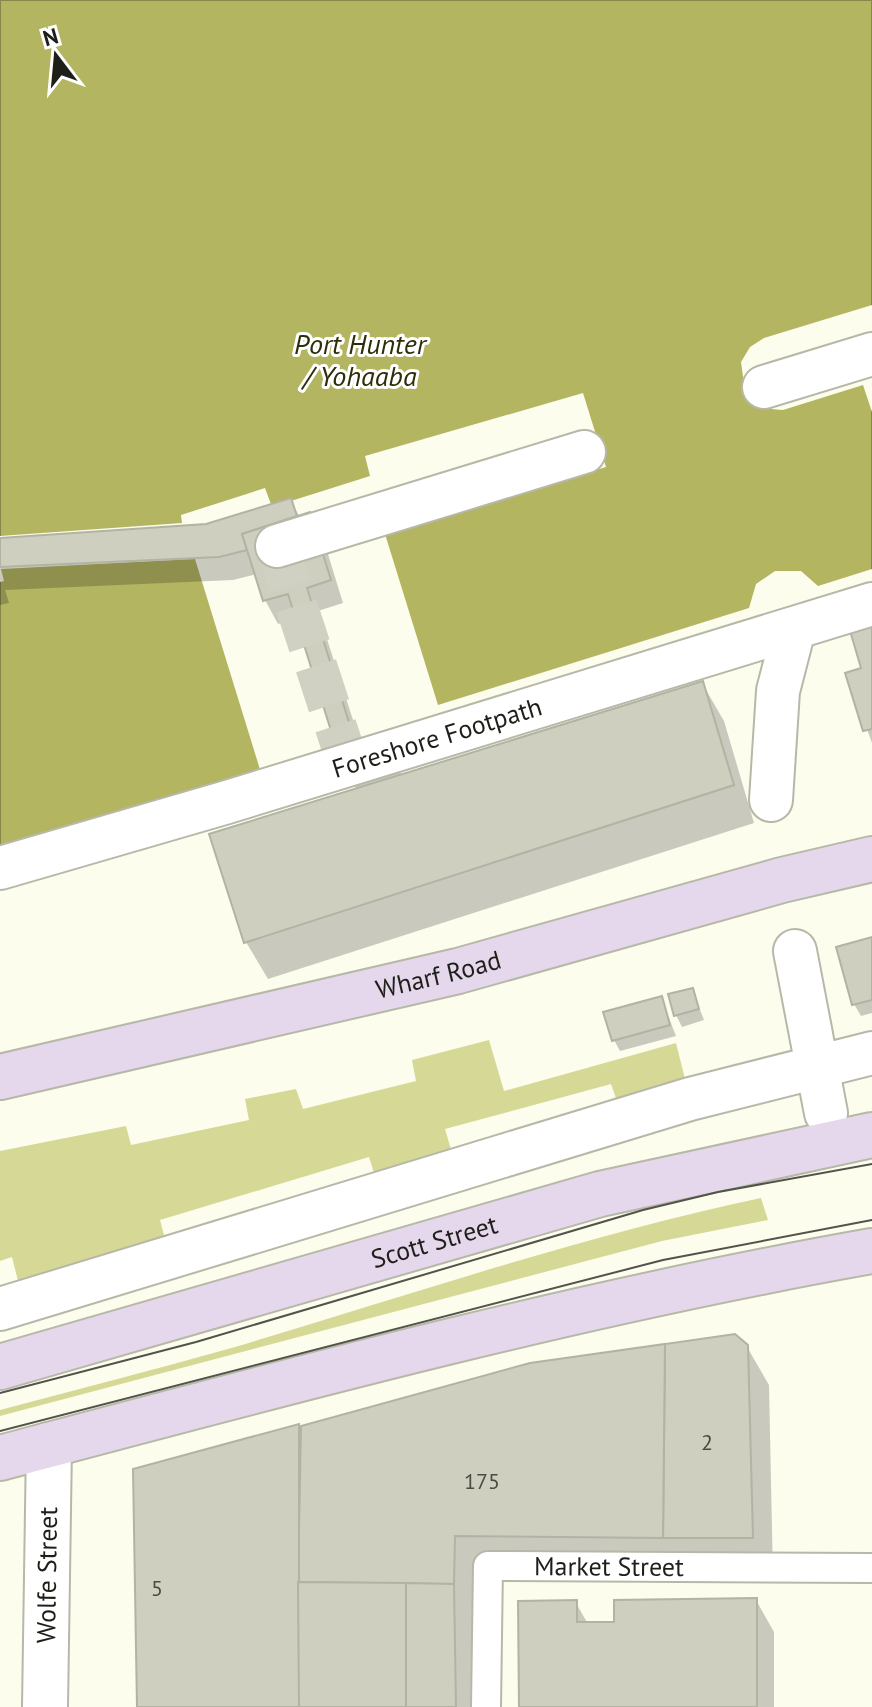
<svg xmlns="http://www.w3.org/2000/svg" width="872" height="1707" viewBox="0 0 872 1707" font-family="'PT Sans',sans-serif">
<style>
.green{fill:#d6d995}
.water{fill:#b3b561;stroke:#86884b;stroke-width:2}
.pier{fill:#fcfded}
.shadow{fill:#0003}
.building{fill:#cecfbf;stroke:#b2b3a3;stroke-width:2}
.lines{fill:none;stroke-linecap:round;stroke-linejoin:round}
.pedestrian-tunnel{stroke:#d0d1c3;stroke-width:42;stroke-dasharray:42 21;stroke-linecap:butt}
.service-casing{stroke:#b7b8a8;stroke-width:32}
.pedestrian-casing{stroke:#b7b8a8;stroke-width:46}
.minor-casing{stroke:#b7b8a8;stroke-width:48}
.secondary-casing{stroke:#b7b8a8;stroke-width:48}
.service{stroke:#fff;stroke-width:28}
.pedestrian{stroke:#fff;stroke-width:42}
.minor{stroke:#fff;stroke-width:44}
.secondary{stroke:#e5d8ed;stroke-width:44}
.tram{stroke:#52534b;stroke-width:2}
.labels{text-anchor:middle;stroke-width:6;stroke-linejoin:round;paint-order:stroke}
.number-label{font-size:22px;fill:#4a4b42}
.street-label{font-size:26px;fill:#1e1f19;stroke:#fff}
.water-label{font-size:28px;font-style:italic;fill:#2e2e09;stroke:#fff}
</style>
<rect width="100%" height="100%" fill="#fcfded"/>
<g class="green">
<path d="M 489,1040 L 504,1091 L 676,1043 L 686,1083 L 618,1104 L 611,1084 L 445,1129 L 452,1153 L 375,1176 L 369,1157 L 160,1220 L 165,1239 L 19,1285 L 12,1257 L 0,1261 L 0,1151 L 126,1126 L 131,1145 L 249,1120 L 245,1099 L 296,1089 L 303,1109 L 416,1081 L 412,1060 Z"/>
<path d="M 761,1198 L 768,1220 L 662,1241 L 0,1416 L 0,1410 C 78,1389 157,1369 235,1347 C 410,1295 582,1236 761,1198 Z"/>
</g>
<path class="water" d="M 0,0 L 872,0 L 872,577 L 621,653 L 365,740 L 0,849 Z"/>
<g class="pier">
<path d="M 872,305 L 872,412 L 863,385 L 783,410 L 771,409 L 745,391 L 741,362 L 750,347 L 764,338 Z"/>
<path d="M 583,393 L 606,467 L 385,534 L 438,705 L 749,608 L 756,584 L 775,571 L 801,571 L 818,586 L 872,569 L 872,581 L 622,657 L 262,776 L 195,559 L 1,569 L 4,581 L 0,582 L 0,536 L 182,523 L 181,515 L 265,488 L 272,507 L 370,476 L 365,456 Z"/>
</g>
<g class="shadow">
<path d="M 290,501 L 300,517 L 323,538 L 343,603 L 318,611 L 362,748 L 398,765 L 402,777 L 702,683 L 724,721 L 754,823 L 268,979 L 246,942 L 357,790 L 345,771 L 298,618 L 278,624 L 265,600 L 257,574 L 233,580 L 5,590 L 9,603 L 0,605 L 0,540 L 207,526 Z"/>
<path d="M 872,619 L 872,743 L 847,674 L 864,670 Z"/>
<path d="M 872,939 L 872,1013 L 861,1016 L 854,1004 Z"/>
<path d="M 692,990 L 704,1020 L 682,1027 L 676,1015 Z"/>
<path d="M 661,998 L 676,1036 L 620,1051 L 614,1040 Z"/>
<path d="M 747,1347 L 769,1385 L 773,1576 L 688,1576 L 688,1582 L 479,1580 L 476,1707 L 139,1707 L 298,1426 L 303,1435 Z"/>
<path d="M 756,1600 L 774,1632 L 774,1707 L 521,1707 L 576,1603 L 588,1624 L 616,1624 Z"/>
</g>
<g class="building">
<path d="M 291,498 L 297,516 L 242,534 L 247,550 L 219,557 L 0,567 L 0,538 L 206,524 Z"/>
<path d="M 310,512 L 331,580 L 307,588 L 357,748 L 344,772 L 288,594 L 263,601 L 242,534 Z"/>
<path d="M 872,617 L 872,729 L 863,731 L 845,673 L 861,668 L 848,624 Z"/>
<path d="M 703,681 L 734,785 L 244,943 L 209,834 Z"/>
<path d="M 872,937 L 872,1000 L 852,1005 L 836,947 Z"/>
<path d="M 693,988 L 699,1009 L 674,1016 L 668,994 Z"/>
<path d="M 662,996 L 670,1025 L 612,1041 L 603,1012 Z"/>
<path d="M 735,1334 L 748,1345 L 753,1538 L 663,1538 L 665,1344 Z"/>
<path d="M 665,1344 L 663,1538 L 455,1536 L 454,1584 L 298,1582 L 301,1426 L 530,1363 Z"/>
<path d="M 299,1424 L 299,1707 L 137,1707 L 133,1469 Z"/>
<path d="M 298,1582 L 406,1583 L 406,1707 L 299,1707 Z"/>
<path d="M 406,1583 L 454,1584 L 456,1707 L 406,1707 Z"/>
<path d="M 757,1598 L 757,1707 L 519,1707 L 518,1601 L 577,1600 L 577,1622 L 614,1622 L 614,1600 Z"/>
</g>
<g class="lines">
<path class="pedestrian-tunnel" d="M 277,546 L 348,764"/>
<g class="service-casing">
<g id="service">
<path id="s1" d="M 486,1707 L 488,1566 L 872,1568"/>
</g>
</g>
<g class="pedestrian-casing">
<g id="pedestrian">
<path d="M 764,387 L 872,354"/>
<path d="M 277,546 L 584,452"/>
<path d="M 771,800 L 778,691 L 794,629"/>
<path id="s2" d="M 0,868 L 224,803 L 872,604"/>
<path d="M 795,951 L 826,1113"/>
<path d="M 0,1309 L 690,1099 L 872,1053"/>
</g>
</g>
<g class="minor-casing">
<g id="minor">
<path id="s3" d="M 45,1707 L 49,1445"/>
</g>
</g>
<g class="secondary-casing">
<g id="secondary">
<path id="s4" d="M 0,1077 L 458,971 L 782,880 L 872,859"/>
<path id="s5" d="M 0,1367 L 600,1194 L 872,1135"/>
<path d="M 0,1458 C 289,1381 578,1303 872,1251"/>
</g>
</g>
<use href="#service" class="service"/>
<use href="#pedestrian" class="pedestrian"/>
<use href="#minor" class="minor"/>
<use href="#secondary" class="secondary"/>
<g class="tram">
<path d="M 0,1393 L 196,1342 L 643,1210 L 718,1192 L 872,1164"/>
<path d="M 0,1431 L 663,1260 L 872,1220"/>
</g>
</g>
<g class="labels">
<g class="number-label">
<text x="707" y="1450">2</text>
<text x="482" y="1489">175</text>
<text x="157" y="1596">5</text>
</g>
<g class="street-label">
<text dy="9" stroke="none"><textPath href="#s2" startOffset="456">Foreshore Footpath</textPath></text>
<text dy="9" stroke="none"><textPath href="#s4" startOffset="450">Wharf Road</textPath></text>
<text dy="9" stroke="none"><textPath href="#s5" startOffset="452">Scott Street</textPath></text>
<text dy="9" stroke="none"><textPath href="#s1" startOffset="262">Market Street</textPath></text>
<text dy="9" stroke="none"><textPath href="#s3" startOffset="132">Wolfe Street</textPath></text>
</g>
<g class="water-label">
<text x="360" y="354">Port Hunter<tspan x="360" dy="32">/ Yohaaba</tspan></text>
</g>
</g>
<g transform="translate(56 56) rotate(344)" stroke="#ffffff" stroke-width="6" paint-order="stroke">
<path d="M0-6L14 30L0 20L-14 30Z" fill="#1e1f19"/>
<text y="-12" font-size="22" font-weight="bold" text-anchor="middle" fill="#1e1f19">N</text>
</g>
</svg>
